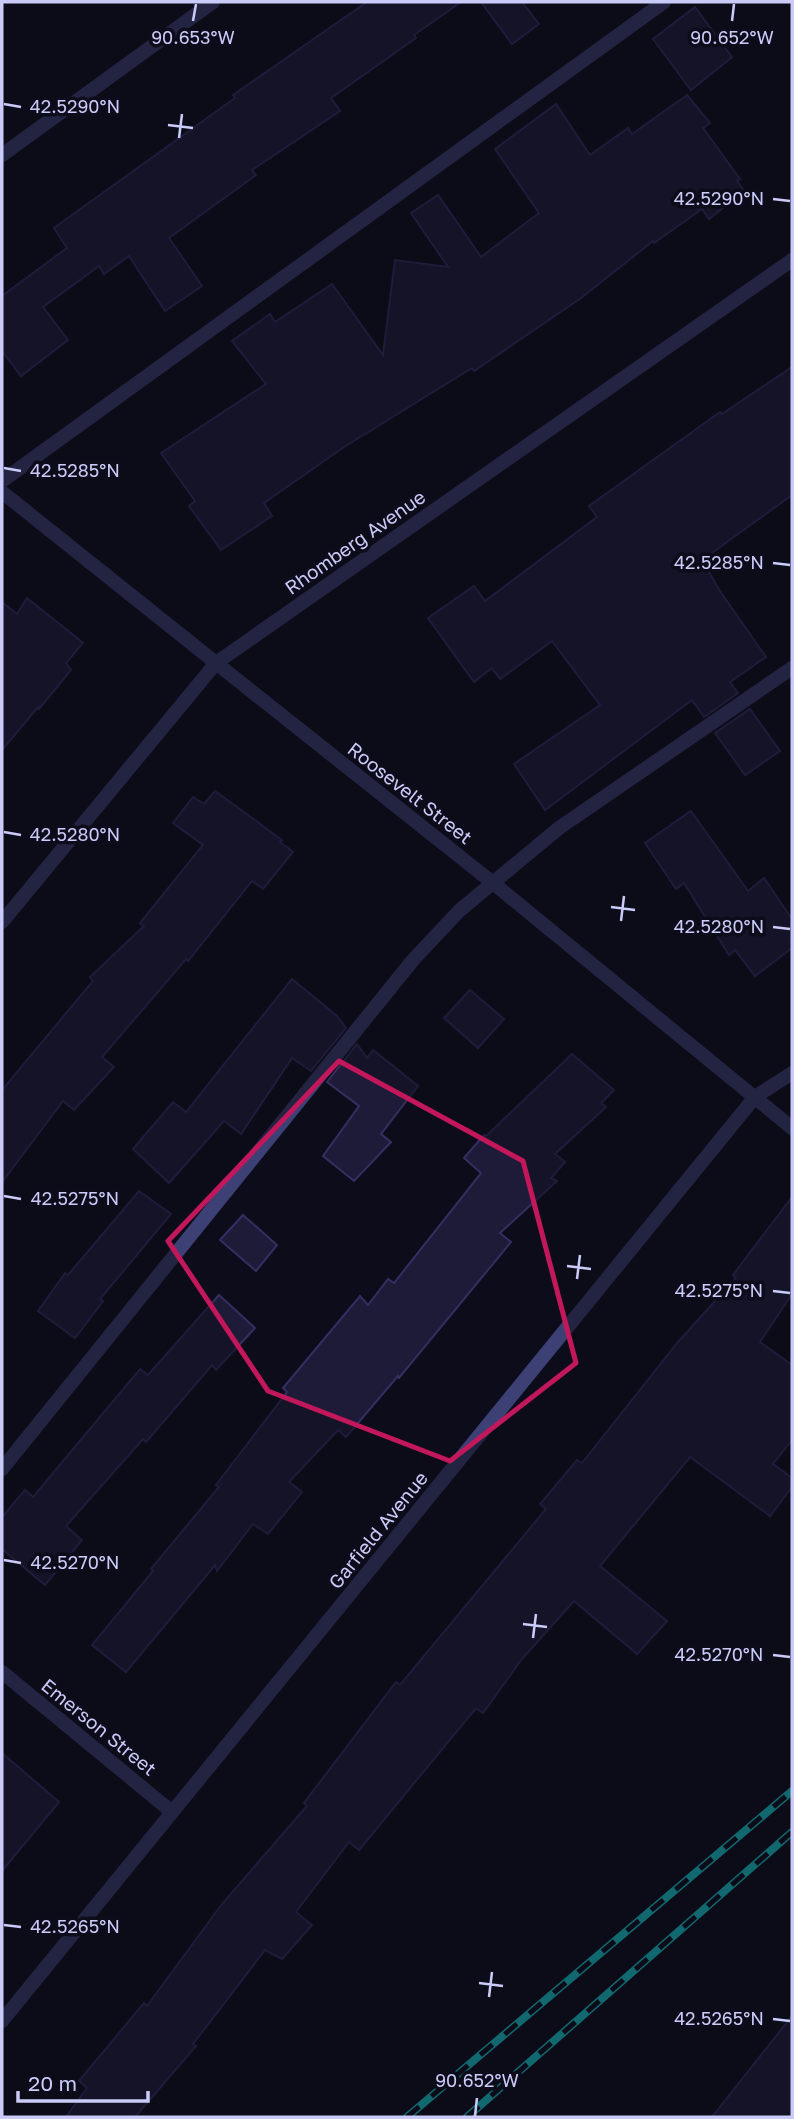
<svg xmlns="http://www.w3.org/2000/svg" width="794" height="2119" viewBox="0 0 794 2119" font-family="'Golos Text',sans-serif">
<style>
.building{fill:#1d1b38;stroke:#342f62;stroke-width:2}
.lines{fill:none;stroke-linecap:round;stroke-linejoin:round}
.service{stroke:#3c4074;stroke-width:14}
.minor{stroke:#3c4074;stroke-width:14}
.tertiary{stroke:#3c4074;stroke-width:14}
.rail-casing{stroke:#18d8d7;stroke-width:8}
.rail{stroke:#0d0c1a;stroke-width:5;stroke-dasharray:16;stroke-linecap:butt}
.marked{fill:none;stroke:#c2185b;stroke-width:5;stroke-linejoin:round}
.ticks{fill:none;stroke:#cbcbf9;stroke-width:2.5}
.labels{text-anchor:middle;stroke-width:7;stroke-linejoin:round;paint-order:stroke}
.street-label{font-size:19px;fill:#cbcbf9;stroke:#0d0c1a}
.ticks-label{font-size:18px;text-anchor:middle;fill:#cbcbf9;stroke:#0d0c1a;stroke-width:7;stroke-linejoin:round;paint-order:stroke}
</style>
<rect width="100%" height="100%" fill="#0d0c1a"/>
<g class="building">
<path d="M 367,2 L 461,2 L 414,35 L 416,38 L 331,98 L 340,111 L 252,170 L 256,175 L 169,238 L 202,286 L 165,311 L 129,256 L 104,274 L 99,266 L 43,307 L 68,340 L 21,376 L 2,351 L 2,296 L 67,248 L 54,228 L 235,98 L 233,95 Z"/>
<path d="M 481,2 L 522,2 L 539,24 L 512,44 Z"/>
<path d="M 695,7 L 732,57 L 691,90 L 653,39 Z"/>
<path d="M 687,95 L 710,123 L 703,128 L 740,179 L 737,181 L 744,191 L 709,219 L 702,209 L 654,243 L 653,241 L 581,298 L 474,371 L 472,368 L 344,447 L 264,503 L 272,516 L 221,550 L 189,506 L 195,501 L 161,453 L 266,384 L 232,341 L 270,314 L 275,322 L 332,284 L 383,355 L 395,260 L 448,267 L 411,213 L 438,195 L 481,257 L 539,213 L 495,149 L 556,104 L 590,155 L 628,128 L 632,134 Z"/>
<path d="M 792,367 L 792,495 L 702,560 L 720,591 L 766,657 L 730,682 L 738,693 L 704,717 L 692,700 L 545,810 L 514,764 L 600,705 L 552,641 L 500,679 L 492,668 L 474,682 L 428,618 L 474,586 L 485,601 L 597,517 L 589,506 L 720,412 L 722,414 Z"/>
<path d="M 27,598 L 83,643 L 66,663 L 71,670 L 39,709 L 38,707 L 2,750 L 2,602 L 17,614 Z"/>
<path d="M 750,709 L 780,751 L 745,775 L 715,733 Z"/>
<path d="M 215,791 L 282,840 L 280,842 L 293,852 L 263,889 L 252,881 L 188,961 L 186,959 L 102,1057 L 114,1067 L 74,1110 L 63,1101 L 2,1182 L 2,1090 L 93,981 L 90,977 L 144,926 L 140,923 L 203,845 L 173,823 L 193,797 L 204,804 Z"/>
<path d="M 691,811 L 748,891 L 764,878 L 792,919 L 792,948 L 755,976 L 735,950 L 729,955 L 684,883 L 676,889 L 645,843 Z"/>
<path d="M 292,979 L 337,1016 L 346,1028 L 311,1071 L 292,1058 L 241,1134 L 224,1121 L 169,1183 L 133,1149 L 173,1102 L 186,1112 Z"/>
<path d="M 470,990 L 504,1019 L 478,1048 L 444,1018 Z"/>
<path d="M 357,1044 L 367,1058 L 373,1050 L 418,1086 L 381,1134 L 391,1142 L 354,1181 L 323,1156 L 359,1106 L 327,1082 Z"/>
<path d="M 572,1054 L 614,1090 L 601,1103 L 606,1107 L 555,1154 L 565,1162 L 551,1178 L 557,1181 L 500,1233 L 511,1242 L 399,1378 L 398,1376 L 346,1437 L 338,1430 L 289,1482 L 302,1492 L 268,1534 L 253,1524 L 217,1571 L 215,1565 L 126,1672 L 92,1645 L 153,1571 L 151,1569 L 219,1487 L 216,1485 L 287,1392 L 283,1388 L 360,1296 L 368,1305 L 388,1279 L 394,1283 L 481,1173 L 464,1158 L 484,1135 L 486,1136 Z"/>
<path d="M 139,1191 L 171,1214 L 100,1299 L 103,1301 L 75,1338 L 38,1311 L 65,1273 L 68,1275 Z"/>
<path d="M 792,1197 L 792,1294 L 760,1342 L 792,1365 L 792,1440 L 773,1464 L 792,1478 L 792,1487 L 770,1516 L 690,1457 L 600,1566 L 667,1621 L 637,1654 L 574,1601 L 522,1659 L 483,1713 L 476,1708 L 359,1850 L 349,1842 L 296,1912 L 312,1925 L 282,1959 L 265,1950 L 193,2044 L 196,2046 L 135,2117 L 66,2117 L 87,2088 L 79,2081 L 144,2003 L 147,2006 L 222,1904 L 307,1806 L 304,1803 L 396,1682 L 400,1685 L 546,1509 L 540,1504 L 577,1460 L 582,1463 L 678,1342 L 736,1278 L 733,1275 Z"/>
<path d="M 243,1215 L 277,1245 L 256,1271 L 220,1240 Z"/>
<path d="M 219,1295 L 255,1328 L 216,1370 L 212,1365 L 146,1442 L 143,1439 L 66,1526 L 82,1540 L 45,1585 L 2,1549 L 2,1517 L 25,1490 L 33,1497 L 140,1369 L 148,1375 Z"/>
<path d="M 2,1753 L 59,1802 L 2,1871 Z"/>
<path d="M 792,2016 L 792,2117 L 712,2117 Z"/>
</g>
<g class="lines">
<g class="service">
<path d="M 2,481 L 664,2"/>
<path d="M 2,1469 L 413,960 L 459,911 L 559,828 L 792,668"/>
</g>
<g class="minor">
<path d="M 2,155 L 213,2"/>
<path d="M 216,663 L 493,883 L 792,1128"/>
<path d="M 2,1672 L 172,1812"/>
<path d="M 2,2021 L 755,1097 L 792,1073"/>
</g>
<g class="tertiary">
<path d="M 2,492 L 216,663"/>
<path d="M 2,922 L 216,663 L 792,260"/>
</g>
<g class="rail-casing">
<g id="rail">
<path d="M 407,2117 L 792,1791"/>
<path d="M 467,2117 L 792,1832"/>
</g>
</g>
<use href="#rail" class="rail"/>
</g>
<path d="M0 0H794V2119H0ZM 339,1061 L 523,1161 L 576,1363 L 450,1461 L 268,1391 L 168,1241 Z" fill="#0d0c1a" fill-opacity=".55" fill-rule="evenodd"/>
<path class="marked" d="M 339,1061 L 523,1161 L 576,1363 L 450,1461 L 268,1391 L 168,1241 Z"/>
<path class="ticks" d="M 193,21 L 196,4M 732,21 L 734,4M 4,104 L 21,107M 168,125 L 193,128M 179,138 L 182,114M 773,199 L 790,201M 4,468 L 21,471M 773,563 L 790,565M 4,832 L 21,835M 611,907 L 635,910M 621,921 L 624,896M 773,927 L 790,929M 4,1196 L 21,1199M 567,1266 L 591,1269M 577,1279 L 580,1255M 773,1291 L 790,1293M 4,1560 L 21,1563M 523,1624 L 547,1627M 533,1638 L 536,1614M 773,1655 L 790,1657M 4,1925 L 21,1927M 479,1983 L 503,1986M 489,1997 L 492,1972M 773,2019 L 790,2021M 475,2116 L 477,2098"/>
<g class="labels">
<g class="street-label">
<text transform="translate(355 542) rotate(-35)" y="7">Rhomberg Avenue</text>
<text transform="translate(410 793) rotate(38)" y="7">Roosevelt Street</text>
<text transform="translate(378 1530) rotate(-51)" y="7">Garfield Avenue</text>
<text transform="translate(99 1727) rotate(39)" y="7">Emerson Street</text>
</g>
</g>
<g class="ticks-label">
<text x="193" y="44">90.653°W</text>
<text x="732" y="44">90.652°W</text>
<text x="75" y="113">42.5290°N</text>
<text x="719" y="205">42.5290°N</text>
<text x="75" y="477">42.5285°N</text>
<text x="719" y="569">42.5285°N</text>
<text x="75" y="841">42.5280°N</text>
<text x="719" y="933">42.5280°N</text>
<text x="75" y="1205">42.5275°N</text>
<text x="719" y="1297">42.5275°N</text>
<text x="75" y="1569">42.5270°N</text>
<text x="719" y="1661">42.5270°N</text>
<text x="75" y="1933">42.5265°N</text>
<text x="719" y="2025">42.5265°N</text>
<text x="477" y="2087">90.652°W</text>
</g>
<rect width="794" height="2119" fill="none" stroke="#cbcbf9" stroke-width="7"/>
<path d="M18 2091v10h130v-10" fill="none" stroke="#cbcbf9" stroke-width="3.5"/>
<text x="28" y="2091" font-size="21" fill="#cbcbf9" stroke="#0d0c1a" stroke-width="5" paint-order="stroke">20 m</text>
</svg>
